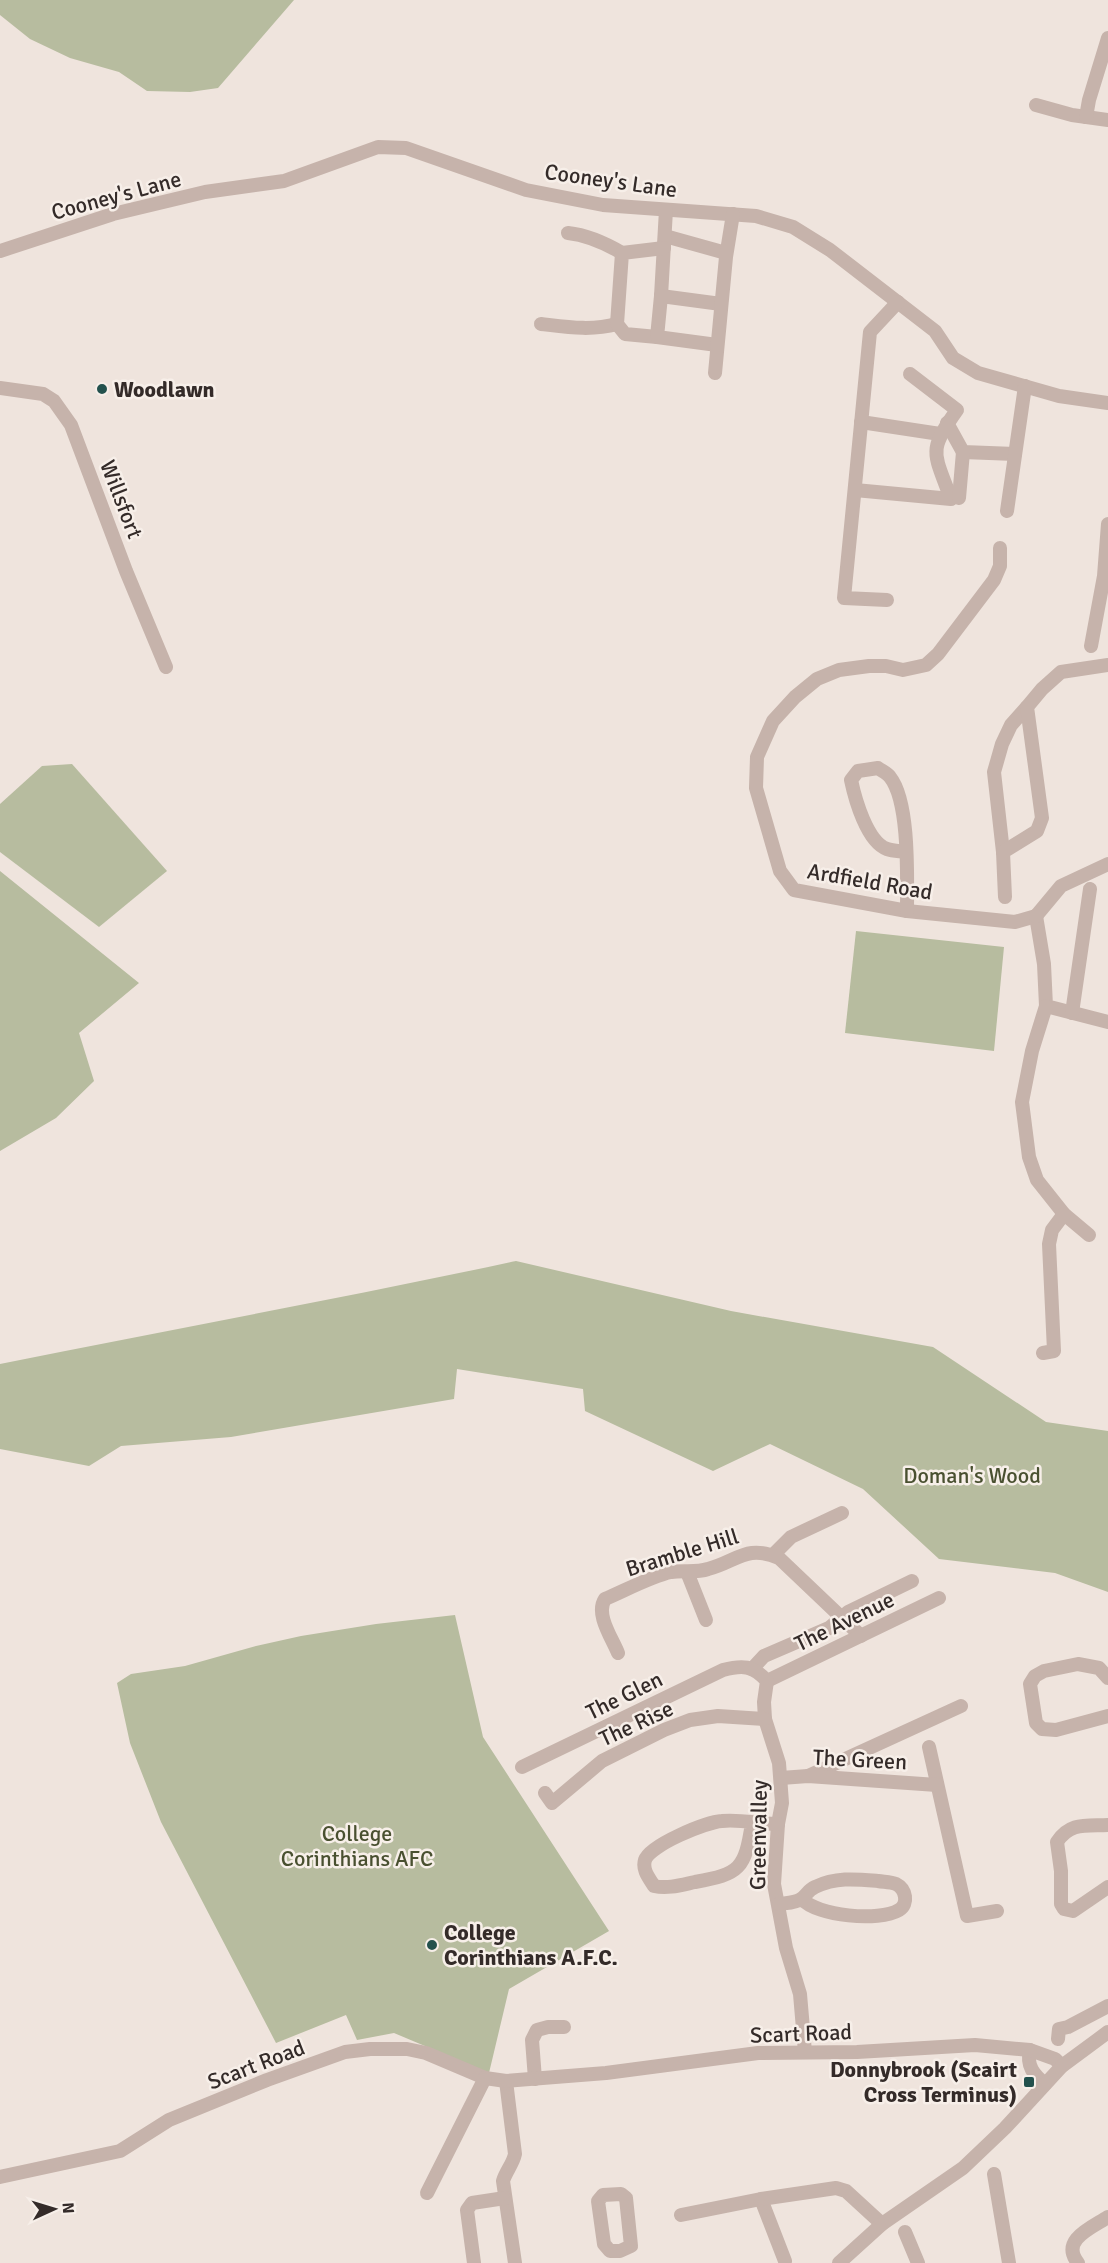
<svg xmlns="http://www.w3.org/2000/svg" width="1108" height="2263" viewBox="0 0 1108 2263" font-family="Signika,sans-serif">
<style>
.green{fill:#b7bc9f}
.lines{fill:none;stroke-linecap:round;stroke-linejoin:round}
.minor{stroke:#c6b3ab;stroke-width:14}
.poi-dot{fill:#23514d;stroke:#f7efe9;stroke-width:2}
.labels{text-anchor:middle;stroke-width:5;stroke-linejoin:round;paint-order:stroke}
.street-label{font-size:22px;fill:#342b29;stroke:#f7efe9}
.poi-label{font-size:22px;font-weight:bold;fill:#342b29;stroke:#f7efe9;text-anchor:start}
.park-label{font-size:22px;fill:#495030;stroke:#f7efe9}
</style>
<rect width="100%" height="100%" fill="#efe4dd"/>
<g class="green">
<path d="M 0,0 L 294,0 L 218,88 L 190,92 L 147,91 L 119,72 L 70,58 L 30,39 L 0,15 Z"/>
<path d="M 72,764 L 167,871 L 99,927 L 0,852 L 0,804 L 42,766 Z"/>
<path d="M 0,871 L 139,983 L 79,1033 L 94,1081 L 56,1118 L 0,1151 Z"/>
<path d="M 856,931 L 1004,947 L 994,1051 L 845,1033 Z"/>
<path d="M 516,1261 L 731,1311 L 933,1347 L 1046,1422 L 1108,1431 L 1108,1592 L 1055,1573 L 939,1559 L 863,1489 L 770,1444 L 713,1471 L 585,1411 L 583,1389 L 457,1369 L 454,1399 L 231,1437 L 121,1446 L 89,1466 L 0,1449 L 0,1364 C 172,1329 344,1298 516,1261 Z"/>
<path d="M 455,1615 L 483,1737 L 609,1931 L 509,1989 L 489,2073 L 394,2033 L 357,2040 L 346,2015 L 276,2043 L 161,1822 L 130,1743 L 117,1683 L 131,1674 L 185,1666 L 256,1646 L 301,1636 L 376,1624 Z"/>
</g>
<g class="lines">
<g class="minor">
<path d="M 1036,105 L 1072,115 L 1108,120"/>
<path d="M 1086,117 L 1089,100 L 1108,38"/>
<path d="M 568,233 C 587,235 605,243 622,253"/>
<path d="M 665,236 L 726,253"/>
<path d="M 0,251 L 113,214 L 205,192 L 284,181 L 378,147 L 406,148 L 526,190 L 603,205 L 756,216 L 793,227 L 830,250 L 935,331 L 953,358 L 978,373 L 1059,396 L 1108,403"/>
<path d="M 661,296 L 666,210"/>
<path d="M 541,324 C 567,327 591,331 617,324"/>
<path d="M 657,337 L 625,334 L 617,324 L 622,253 L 664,248"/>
<path d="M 717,345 L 657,337 L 661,296 L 721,304"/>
<path d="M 715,373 L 726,257 L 733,214"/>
<path d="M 0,388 L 43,394 L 54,401 L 71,425 L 126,571 L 166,667"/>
<path d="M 861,422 L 940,434"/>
<path d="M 947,423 L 963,452 L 1015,454"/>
<path d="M 855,490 L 951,499 C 934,452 927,452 957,410 L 910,374"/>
<path d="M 959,498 L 963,452"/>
<path d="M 1007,511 L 1025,386"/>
<path d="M 1000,548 L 1000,566 L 994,580 L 938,654 L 926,665 L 903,670 L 886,666 L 869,666 L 839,670 L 817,679 L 795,697 L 773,721 L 757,757 L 756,788 L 780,871 L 794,890 L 907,911 L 1015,922 L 1036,916"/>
<path d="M 887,600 L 844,598 L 870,332 L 898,302"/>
<path d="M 1091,646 L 1104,576 L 1108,524"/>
<path d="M 906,852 C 900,851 893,851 887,849 C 867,842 855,799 851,780 L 858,771 L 878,768 C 882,771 887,773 890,777 C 910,802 907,879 907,911"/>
<path d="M 1003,852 L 994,772 L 1002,744 L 1011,725 L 1027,707"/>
<path d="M 1005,897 L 1003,852 L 1037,831 L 1042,818 L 1027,707 L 1042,689 L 1061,672 L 1108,665"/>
<path d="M 1036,916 L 1044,964 L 1046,1006 L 1108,1022"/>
<path d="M 1036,916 L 1061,886 L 1108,864"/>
<path d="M 1046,1006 L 1032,1051 L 1022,1102 L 1029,1157 L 1037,1180 L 1064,1214 L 1089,1235"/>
<path d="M 1072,1013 L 1090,889"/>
<path d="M 1043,1353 L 1054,1351 L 1049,1244 L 1052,1230 L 1064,1214"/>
<path d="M 773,1555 L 791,1537 L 842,1513"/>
<path d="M 687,1572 L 706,1620"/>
<path d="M 618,1653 C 612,1638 595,1614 605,1599 C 624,1591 652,1576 671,1572 C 683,1570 696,1573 708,1569 C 738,1561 746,1544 779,1558 L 861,1636"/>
<path d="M 752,1669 L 764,1656 L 829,1628 L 848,1612 L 912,1581"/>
<path d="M 1108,1678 L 1099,1668 L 1078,1664 L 1044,1671 L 1035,1676 L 1030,1684 L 1036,1723 L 1042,1729 L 1056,1730 L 1108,1716"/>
<path d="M 767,1681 L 939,1598"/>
<path d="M 929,1747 L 967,1916 L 997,1911"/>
<path d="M 522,1767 L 723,1670 C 742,1665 753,1665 767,1681 L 764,1702 L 765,1719 L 779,1763 L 782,1803 L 778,1824 L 774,1884 L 786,1948 L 800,1994 L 805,2052"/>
<path d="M 808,1776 L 961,1706"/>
<path d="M 781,1778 L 808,1776 L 937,1785"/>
<path d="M 545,1793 L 552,1803 L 602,1761 L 664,1730 L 690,1720 L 718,1716 L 765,1719"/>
<path d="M 752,1823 C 745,1869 740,1874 695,1882 C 681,1885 668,1889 654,1886 C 649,1878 642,1870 645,1860 C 650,1845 706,1822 722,1821 C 740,1819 760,1824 778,1824"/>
<path d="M 1108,1825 C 1086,1826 1070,1822 1057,1842 L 1061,1871 L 1061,1904 L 1064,1909 L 1073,1911 L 1108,1887"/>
<path d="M 779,1904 C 785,1903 796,1903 801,1899 C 806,1896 808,1890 815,1887 C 836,1877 855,1879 878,1881 C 884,1882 891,1882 896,1884 C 906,1889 909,1904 899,1910 C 879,1922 817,1916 802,1899"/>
<path d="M 1058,2039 L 1059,2029 L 1068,2027 L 1108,2006"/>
<path d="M 1030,2050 C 1026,2066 1034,2075 1045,2084"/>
<path d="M 535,2079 L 532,2040 L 537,2030 L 548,2027 L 564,2027"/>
<path d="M 506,2081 L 515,2154 C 513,2164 506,2171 503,2181 L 515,2263"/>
<path d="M 994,2174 L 1009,2263"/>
<path d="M 0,2177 L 120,2151 L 169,2120 L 267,2080 L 345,2052 L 370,2049 L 407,2049 L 426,2053 L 485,2078 L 506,2081 L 606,2073 L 758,2053 L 857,2052 L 975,2045 L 1030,2050 L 1055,2059 L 1062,2066"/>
<path d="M 427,2193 L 485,2078"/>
<path d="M 621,2194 L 626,2198 L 631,2246 L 620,2251 L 610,2251 L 604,2244 L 598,2201 L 603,2195 Z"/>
<path d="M 761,2199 L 785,2261"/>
<path d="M 681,2215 L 761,2199 L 836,2188 L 846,2191 L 882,2224"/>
<path d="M 905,2232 L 918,2263"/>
<path d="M 474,2263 L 467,2210 L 472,2203 L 505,2198"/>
<path d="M 839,2263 L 882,2224 L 963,2168 L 1005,2128 L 1062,2066 L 1108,2032"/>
<path d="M 1078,2263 C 1060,2240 1091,2228 1108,2217"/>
</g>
</g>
<g class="poi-dot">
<circle cx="102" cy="389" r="6"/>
<circle cx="432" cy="1945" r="6"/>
<rect x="1023" y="2076" width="12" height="12" rx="3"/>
</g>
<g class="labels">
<g class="street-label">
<text transform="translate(611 180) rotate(8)" y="8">Cooney's Lane</text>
<text transform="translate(116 195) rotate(-15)" y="8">Cooney's Lane</text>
<text transform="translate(122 499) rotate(69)" y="8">Willsfort</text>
<text transform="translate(870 881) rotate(10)" y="8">Ardfield Road</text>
<text transform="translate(682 1552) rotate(-17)" y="8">Bramble Hill</text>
<text transform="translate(844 1621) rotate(-26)" y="8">The Avenue</text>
<text transform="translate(624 1695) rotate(-26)" y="8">The Glen</text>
<text transform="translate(636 1723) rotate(-25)" y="8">The Rise</text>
<text transform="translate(860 1759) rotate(3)" y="8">The Green</text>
<text transform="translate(758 1835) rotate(-89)" y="8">Greenvalley</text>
<text transform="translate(801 2033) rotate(-2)" y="8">Scart Road</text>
<text transform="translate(256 2064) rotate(-21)" y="8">Scart Road</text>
</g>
<g class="poi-label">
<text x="114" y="397">Woodlawn</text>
<text x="444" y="1940">College<tspan x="444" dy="25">Corinthians A.F.C.</tspan></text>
<text x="1017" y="2077" text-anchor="end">Donnybrook (Scairt<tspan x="1017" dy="25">Cross Terminus)</tspan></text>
</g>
<g class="park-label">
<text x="972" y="1483">Doman's Wood</text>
<text x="357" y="1841">College<tspan x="357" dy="25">Corinthians AFC</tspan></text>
</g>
</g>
<g transform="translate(54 2209) rotate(86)" stroke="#f7efe9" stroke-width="4.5" paint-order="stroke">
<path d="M0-4.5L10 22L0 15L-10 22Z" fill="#342b29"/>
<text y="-9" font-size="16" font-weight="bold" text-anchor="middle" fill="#342b29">N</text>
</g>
</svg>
